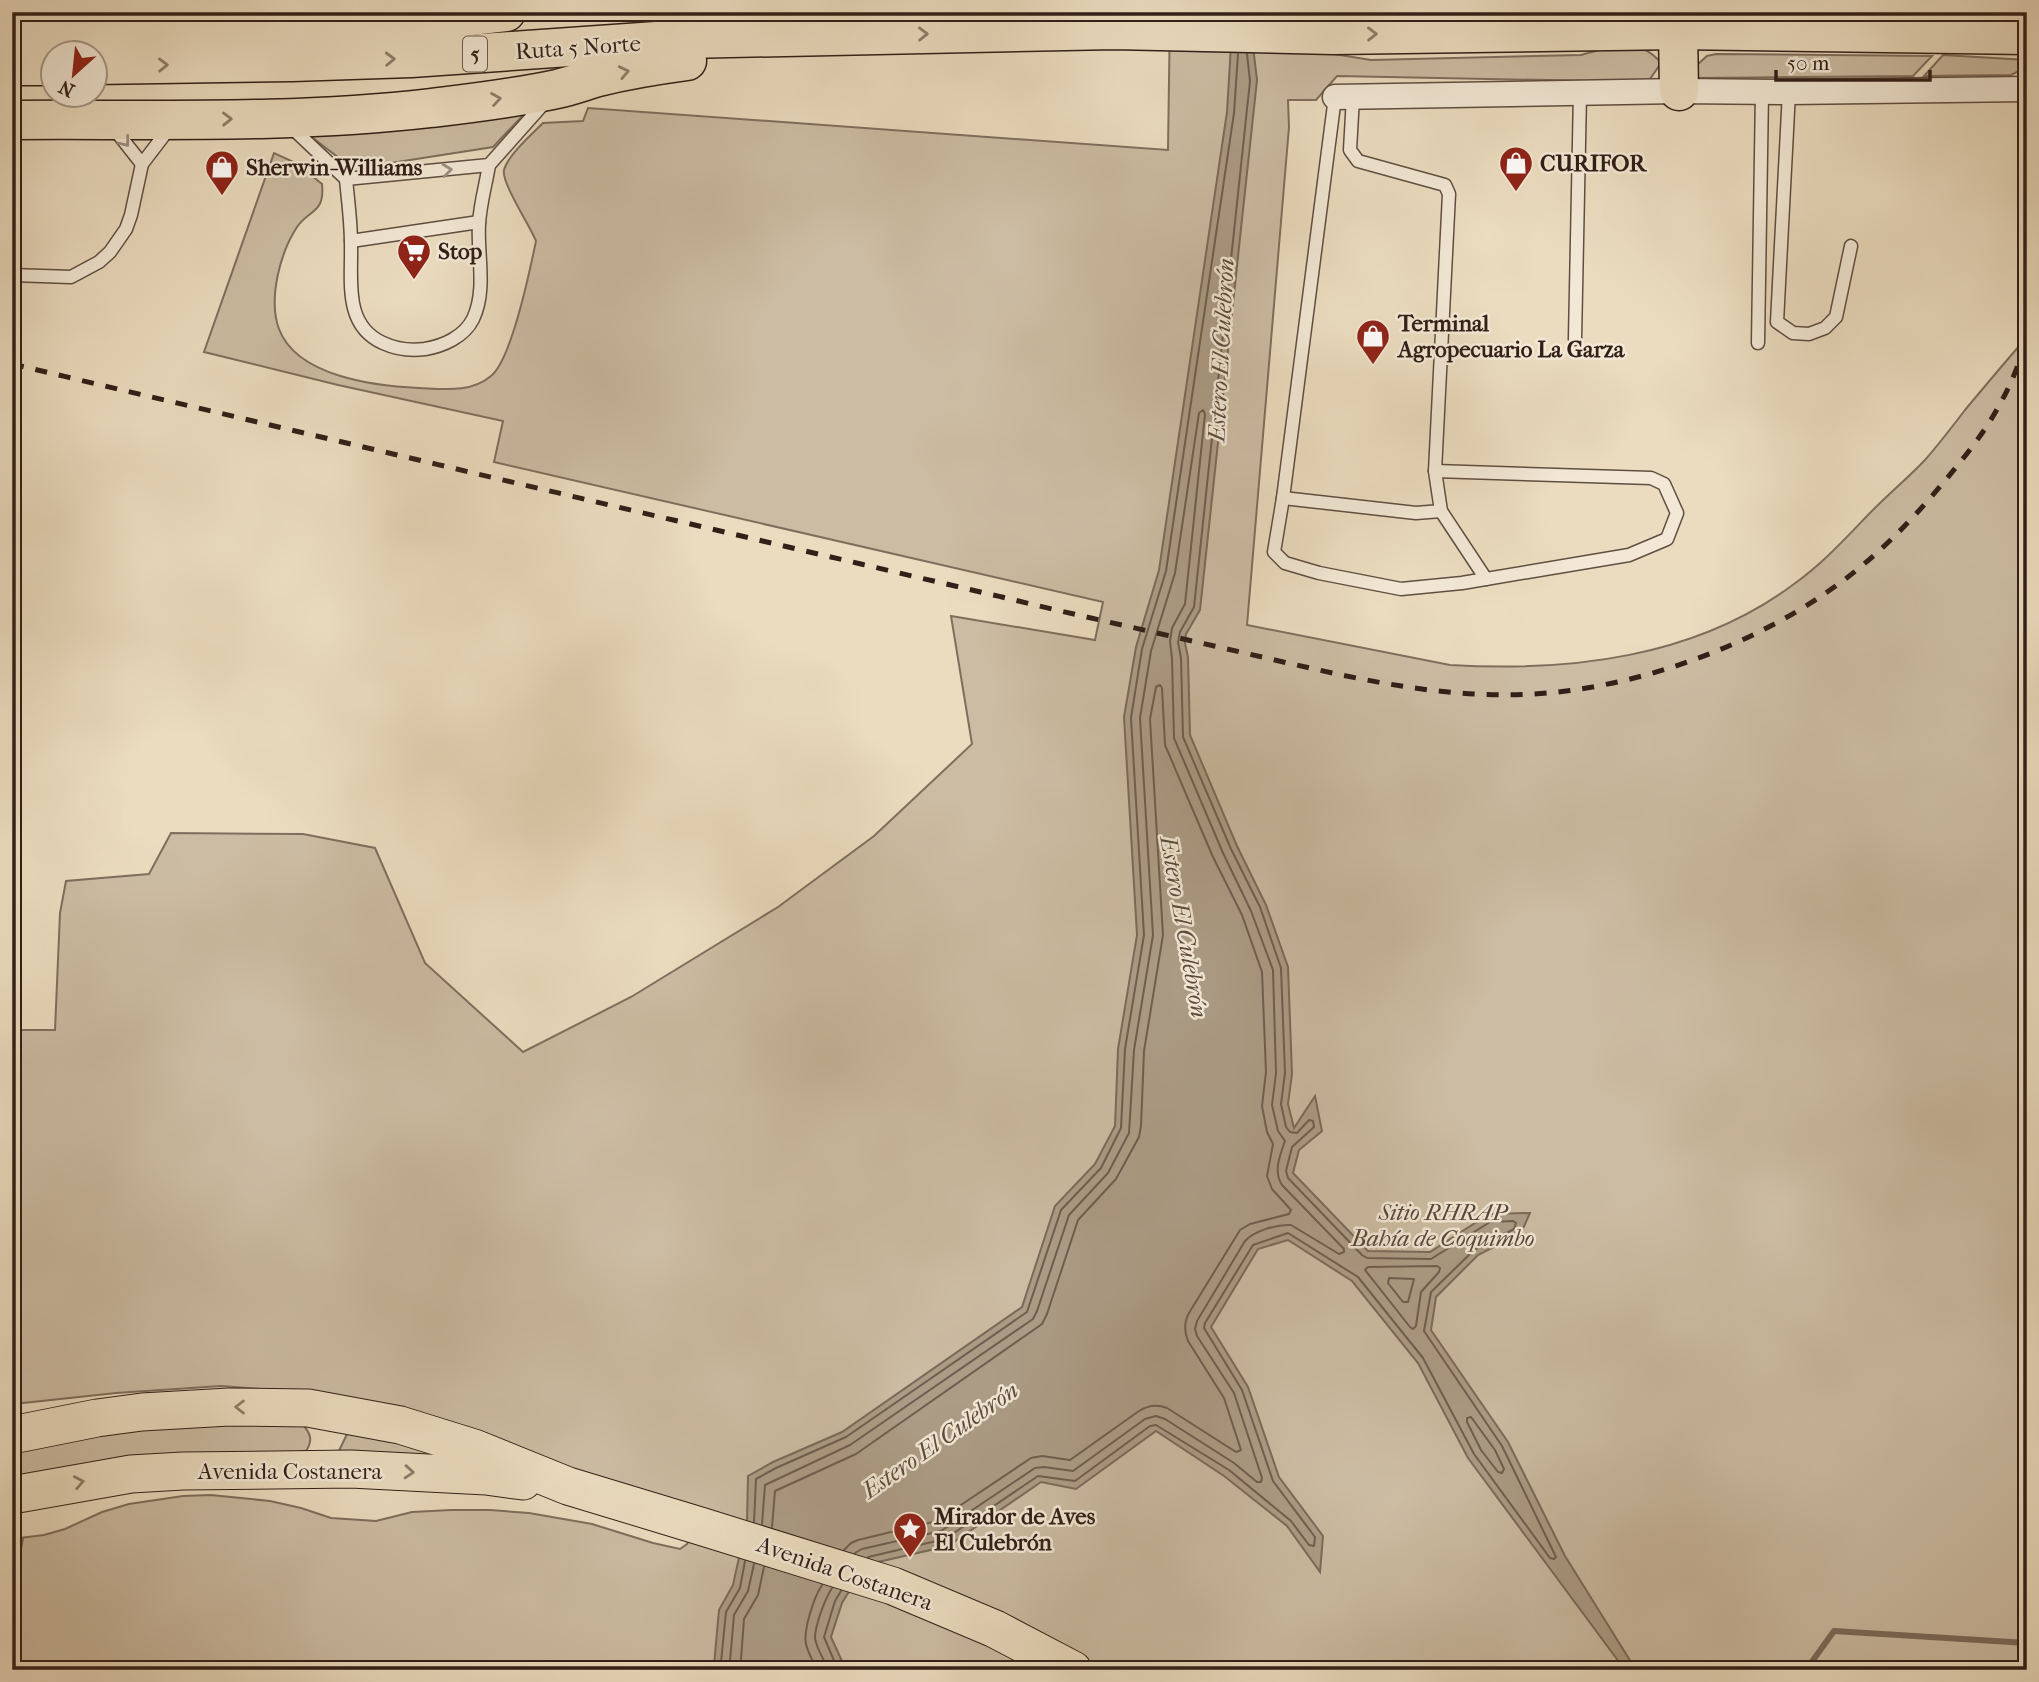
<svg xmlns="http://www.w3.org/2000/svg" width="2039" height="1682" viewBox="0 0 2039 1682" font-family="'IM FELL French Canon',serif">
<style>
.green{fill:#ccbca3;stroke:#7f6e5e;stroke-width:2}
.water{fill:#ac9c86;stroke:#7b6a5a;stroke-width:2}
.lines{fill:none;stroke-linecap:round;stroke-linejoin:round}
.shore{stroke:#6f5e4f;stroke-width:2}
.stream{stroke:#7b6a5a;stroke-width:6}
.service-casing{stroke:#604e42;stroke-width:15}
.minor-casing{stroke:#604e42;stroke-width:27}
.primary-casing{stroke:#321f18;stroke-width:39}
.trunk-casing{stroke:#321f18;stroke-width:41}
.service{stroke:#f2e8d5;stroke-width:12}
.minor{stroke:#f2e8d5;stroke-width:24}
.primary{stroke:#ebdcbf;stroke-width:37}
.trunk{stroke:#ebdcbf;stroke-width:38}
.rail{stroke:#321f18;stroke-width:5;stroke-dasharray:12 12;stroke-linecap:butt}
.oneway{stroke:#8e7e6c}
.oneway2{stroke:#9c8e80}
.labels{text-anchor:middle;stroke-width:5;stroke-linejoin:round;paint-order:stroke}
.shield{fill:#f2e8d5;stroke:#6c5b51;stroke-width:2}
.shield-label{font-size:21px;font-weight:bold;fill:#321f18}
.street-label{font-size:23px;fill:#321f18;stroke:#f2e8d5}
.poi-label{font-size:23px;font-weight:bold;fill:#321f18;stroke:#f2e8d5;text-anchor:start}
.park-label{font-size:23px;font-style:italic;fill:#58463b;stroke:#f2e8d5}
.water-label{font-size:24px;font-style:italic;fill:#5d4b3e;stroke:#f2e8d5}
</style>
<rect width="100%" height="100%" fill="#ebdcbf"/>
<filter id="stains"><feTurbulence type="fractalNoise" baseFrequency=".00286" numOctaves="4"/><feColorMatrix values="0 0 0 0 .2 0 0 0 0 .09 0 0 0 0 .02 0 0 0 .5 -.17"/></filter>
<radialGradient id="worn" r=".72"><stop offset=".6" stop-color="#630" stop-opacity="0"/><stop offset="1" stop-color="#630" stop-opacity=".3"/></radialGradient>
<g class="green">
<path d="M 1170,12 L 1305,12 L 1290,47 L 1371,60 L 1581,55 C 1611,47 1638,35 1661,63 L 1648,82 L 1337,76 L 1316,100 L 1288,100 L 1289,127 L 1247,625 L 1450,665 C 1569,672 1695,658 1794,584 C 1822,564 1844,540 1868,515 C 1886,496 1907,479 1925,460 C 1939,444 1952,427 1965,410 C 1985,386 2006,361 2027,337 L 2027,1670 L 12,1670 L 12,1556 L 21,1549 L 23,1539 L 12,1550 L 12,1539 L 44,1535 L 65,1529 L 102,1512 L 129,1504 L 183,1496 L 211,1495 L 270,1501 L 301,1508 L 331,1518 L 376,1521 L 412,1512 L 451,1510 L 490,1510 L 529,1513 L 592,1524 L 653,1543 L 680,1549 L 687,1544 L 701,1510 L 322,1394 L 221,1386 L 116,1393 L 23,1403 L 12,1403 L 12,1030 L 55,1030 L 60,913 L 66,881 L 149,874 L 171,833 L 303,834 L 375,848 L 425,963 L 523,1052 L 631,997 L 778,907 L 874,836 L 972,744 L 951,616 L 1095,640 L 1103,602 L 494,462 L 503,421 L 338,385 L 204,352 L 274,153 L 296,163 L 322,184 C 325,214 309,209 297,227 C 280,253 268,299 279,329 C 297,377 376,386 419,388 C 444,389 471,393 491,376 C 512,359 530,270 536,241 C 530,226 501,182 504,170 C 508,155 532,134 543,123 L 583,121 L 588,108 L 1168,150 Z"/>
<path d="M 1716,54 L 1932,56 L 1913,76 L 1696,78 L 1696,66 L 1707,56 Z"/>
<path d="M 1943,55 L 2027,60 L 2027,67 L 2011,75 L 1924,76 Z"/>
<path d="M 528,110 L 493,147 L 359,168 L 347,164 L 309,135 Z"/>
<path d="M 151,1422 L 302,1424 C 311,1433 313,1441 306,1451 L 12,1482 L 12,1448 Z"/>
<path d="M 350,1428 L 471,1460 L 334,1461 Z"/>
</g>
<path class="water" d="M 1233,12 L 1249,12 L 1257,80 L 1200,610 L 1186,634 L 1185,643 L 1188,657 L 1190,735 L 1237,846 L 1266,905 L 1288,967 L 1292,1074 L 1288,1104 L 1294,1128 L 1315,1096 L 1322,1131 L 1299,1150 L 1293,1173 L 1368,1251 L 1430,1252 L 1489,1214 L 1530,1213 L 1521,1233 L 1478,1255 L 1436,1297 L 1431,1330 L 1508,1442 L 1565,1556 L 1636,1670 L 1625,1670 L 1468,1458 L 1418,1363 L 1352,1281 L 1288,1240 L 1258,1249 L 1211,1327 L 1248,1387 L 1279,1477 L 1323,1536 L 1320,1572 L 1287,1526 L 1224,1476 L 1156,1431 L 1076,1489 L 1041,1482 L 948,1546 L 865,1565 L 842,1603 L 831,1637 L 846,1670 L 717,1670 L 714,1665 L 719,1610 L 733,1585 L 747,1521 L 748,1476 L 773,1462 L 842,1432 L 1022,1307 L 1055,1206 L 1095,1164 L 1115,1126 L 1118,1049 L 1137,935 L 1124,717 L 1136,647 L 1159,570 L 1227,112 Z"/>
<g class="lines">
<g class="shore">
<path d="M 1437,1266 L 1440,1268 L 1439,1272 L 1421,1292 L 1416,1326 L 1413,1329 L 1410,1327 L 1365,1270 L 1368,1267 Z"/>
<path d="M 1389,1278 L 1414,1279 L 1408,1302 L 1403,1302 L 1388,1283 Z"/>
<path d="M 1471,1417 L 1495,1450 L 1504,1469 L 1502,1473 L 1498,1472 L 1481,1450 L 1467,1422 L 1467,1418 Z"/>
<path d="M 754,1522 L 756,1479 L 776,1468 L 846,1437 L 1027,1312 L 1061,1210 L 1101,1168 L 1121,1128 L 1125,1049 L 1144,935 L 1131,718 L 1142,649 L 1166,571 L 1234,113 L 1238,54"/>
<path d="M 762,1524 L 765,1485 L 850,1445 L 1033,1319 L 1037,1311 L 1069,1215 L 1108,1173 L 1129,1133 L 1134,1050 L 1153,935 L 1140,718 L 1151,651 L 1175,573 L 1199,413 L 1203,410 L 1205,414 L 1185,604 L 1172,628 L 1170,641 L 1172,659 L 1174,738 L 1223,853 L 1251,911 L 1273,970 L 1276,1073 L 1272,1105 L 1278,1131 L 1285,1141 C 1280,1155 1273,1172 1282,1185 L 1344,1249 L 1344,1252 L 1339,1254 L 1291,1225 C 1277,1224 1254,1231 1245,1241 L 1197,1321 L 1195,1329 L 1197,1336 L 1234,1393 L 1262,1478 L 1261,1482 L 1257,1482 L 1234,1463 L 1165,1419 L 1156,1416 L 1145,1419 L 1073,1471 L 1044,1467 L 1035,1468 L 941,1531 L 862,1549 L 855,1553"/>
<path d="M 772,1527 L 775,1491 L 856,1454 L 1042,1324 L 1047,1314 L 1078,1220 L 1116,1179 L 1139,1137 L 1141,1126 L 1144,1051 L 1163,935 L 1150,719 L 1156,687 L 1160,685 L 1162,688 L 1165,745 L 1213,857 L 1242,915 L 1262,972 L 1266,1072 L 1262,1106 L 1267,1132 L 1273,1144 L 1267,1176 L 1272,1189 L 1291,1210 L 1289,1214 L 1250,1224 L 1240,1230 L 1189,1313 C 1184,1322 1184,1331 1188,1341 L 1224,1398 L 1241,1450 L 1236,1452 L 1167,1408 C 1157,1404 1148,1405 1139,1411 L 1070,1460 L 1042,1456 L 1031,1458 L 937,1521 L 858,1540 L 851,1543 L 844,1550"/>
<path d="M 868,1557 L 945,1539 L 1038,1476 L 1075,1481 L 1150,1426 L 1156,1425 L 1229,1470 L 1291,1521 L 1309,1545 L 1314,1546 L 1315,1537 L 1273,1481 L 1242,1390 L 1204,1328 L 1205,1323 L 1253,1245 L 1288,1233 L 1358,1277 L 1423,1358 L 1474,1454 L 1550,1558 L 1554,1559 L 1556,1557 L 1502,1446 L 1424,1331 L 1431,1292 L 1474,1250 L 1514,1229 L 1516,1223 L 1513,1221 L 1490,1222 L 1431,1259 L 1367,1258 L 1362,1255 L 1288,1178 L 1286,1171 L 1292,1147 L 1314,1127 L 1313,1121 L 1309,1120 L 1297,1133 L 1290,1132 L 1286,1127 L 1281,1104 L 1285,1073 L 1281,968 L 1260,907 L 1231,849 L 1183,737 L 1181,658 L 1178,642 L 1180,632 L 1194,607 L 1250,81 L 1247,54"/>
<path d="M 723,1670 L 721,1662 L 726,1612 L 740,1588 L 745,1561"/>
<path d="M 732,1670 L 730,1661 L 734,1615 L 748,1591 L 754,1564"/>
<path d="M 742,1670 L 741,1659 L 744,1619 L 758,1595 L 764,1567"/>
<path d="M 817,1670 C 813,1661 808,1653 806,1644 C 803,1630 814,1597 822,1585"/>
<path d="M 829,1670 C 824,1660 816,1648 815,1638 C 815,1625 825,1599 832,1588"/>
<path d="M 838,1670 L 824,1637 L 835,1601 L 841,1591"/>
</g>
<path class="stream" d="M 1806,1670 L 1834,1631 L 2027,1643"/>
<g class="service-casing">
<g id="service">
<path d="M 1789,92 L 1777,322 L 1793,333 L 1809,334 L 1825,328 L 1836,317 L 1851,246"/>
<path d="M 1335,97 L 1283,498 L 1416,513 L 1441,511 L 1435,471 L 1449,194 L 1445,185 L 1358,161 L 1350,150 L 1353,97"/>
<path d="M 289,125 L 346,179 L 489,165 L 545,102"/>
<path d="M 112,126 L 142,164"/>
<path d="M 346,179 C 348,201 351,222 351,244 C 352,280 343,325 383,343 C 396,349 410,351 425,349 C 443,346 464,337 473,319 C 487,290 477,254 479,224 C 480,204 486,184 489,165"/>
<path d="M 351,241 L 479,222"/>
<path d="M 12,275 L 71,277 L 99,262 L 110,252 L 126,229 L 131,215 L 142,164 L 171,126"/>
<path d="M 1575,339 L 1580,93"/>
<path d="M 1758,343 L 1762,92"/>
<path d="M 1283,498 L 1274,552 L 1285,563 L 1319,573 L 1401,589 L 1462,583 L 1629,555 L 1667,539 L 1677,513 L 1664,484 L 1651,478 L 1435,471"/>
<path d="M 1441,511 L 1486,579"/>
</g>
</g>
<g class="minor-casing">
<path id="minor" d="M 1335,97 L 1679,91 L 1789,92 L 2027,89"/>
</g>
<g class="primary-casing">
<g id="primary">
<path d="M 12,1435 L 97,1418 L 142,1412 L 229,1407 L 308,1408 L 400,1425 L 474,1448 L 568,1486 L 700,1526 L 893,1586 L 995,1629 L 1073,1670"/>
<path d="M 12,1495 L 131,1474 L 183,1471 L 351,1469 L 486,1476 L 523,1481"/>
</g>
</g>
<g class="trunk-casing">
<g id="trunk">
<path d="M 1678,30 L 1679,91"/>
<path d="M 12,35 L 309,30 L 388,25 L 506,12"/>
<path d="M 94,65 L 292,62 L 411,58 L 685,39 L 1114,30 L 1334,35 L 1678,30 L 2027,35"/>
<path d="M 12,66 L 52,66"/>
<path d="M 12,120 C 152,119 293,124 431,108 C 473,103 516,98 557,89 C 571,86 584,81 598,77 C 627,70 657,65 687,61"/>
</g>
</g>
<use href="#service" class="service"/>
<use href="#minor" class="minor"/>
<use href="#primary" class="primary"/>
<use href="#trunk" class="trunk"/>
<path class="rail" d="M 12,364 C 342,442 672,520 1002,597 C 1084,617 1167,635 1249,654 C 1353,678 1458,705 1566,691 C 1668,678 1778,634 1858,569 C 1890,543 1917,514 1943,483 C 1964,458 1986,431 2001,402 C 2012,383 2019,362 2027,341"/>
</g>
<defs><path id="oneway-chevron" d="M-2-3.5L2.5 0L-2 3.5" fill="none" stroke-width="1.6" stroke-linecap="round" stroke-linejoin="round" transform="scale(1.75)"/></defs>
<g class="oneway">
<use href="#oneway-chevron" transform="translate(923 34) rotate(-1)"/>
<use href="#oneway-chevron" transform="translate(1372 34) rotate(-1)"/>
<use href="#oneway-chevron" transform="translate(390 59) rotate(-2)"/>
<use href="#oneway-chevron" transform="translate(163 65) rotate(-1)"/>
<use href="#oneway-chevron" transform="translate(624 72) rotate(-12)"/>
<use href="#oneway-chevron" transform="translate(496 99) rotate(-9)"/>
<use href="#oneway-chevron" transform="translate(227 119) rotate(-1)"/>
<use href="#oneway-chevron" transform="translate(240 1407) rotate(180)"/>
<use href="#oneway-chevron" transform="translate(409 1472) rotate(4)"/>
<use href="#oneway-chevron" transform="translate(79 1482) rotate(-11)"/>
</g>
<g class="oneway2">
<use href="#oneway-chevron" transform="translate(125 142) rotate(52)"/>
<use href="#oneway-chevron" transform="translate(447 170) rotate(-6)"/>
</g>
<defs>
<g id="shop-pin" transform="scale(1.75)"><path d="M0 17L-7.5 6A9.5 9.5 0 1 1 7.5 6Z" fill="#8f2418" stroke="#f2e8d5"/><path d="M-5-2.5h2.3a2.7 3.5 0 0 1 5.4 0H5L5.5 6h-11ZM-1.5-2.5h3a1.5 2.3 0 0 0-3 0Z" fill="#fff"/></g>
<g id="supermarket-pin" transform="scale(1.75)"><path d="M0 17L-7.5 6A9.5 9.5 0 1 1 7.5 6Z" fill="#8f2418" stroke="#f2e8d5"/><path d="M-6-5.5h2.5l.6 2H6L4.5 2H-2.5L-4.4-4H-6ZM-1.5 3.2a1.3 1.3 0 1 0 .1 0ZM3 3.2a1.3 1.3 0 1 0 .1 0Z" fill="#fff"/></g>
<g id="sight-pin" transform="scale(1.75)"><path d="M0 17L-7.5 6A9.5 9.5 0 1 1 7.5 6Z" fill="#8f2418" stroke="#f2e8d5"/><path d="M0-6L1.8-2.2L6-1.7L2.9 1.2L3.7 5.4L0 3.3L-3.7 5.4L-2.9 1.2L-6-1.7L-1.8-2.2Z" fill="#fff"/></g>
</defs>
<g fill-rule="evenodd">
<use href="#shop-pin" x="1516" y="163"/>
<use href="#shop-pin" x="222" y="167"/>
<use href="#supermarket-pin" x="414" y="251"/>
<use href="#shop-pin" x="1373" y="336"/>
<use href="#sight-pin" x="910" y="1529"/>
</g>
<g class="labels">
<rect class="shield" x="463" y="36.5" width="24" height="35" rx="5"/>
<g class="shield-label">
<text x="475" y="61">5</text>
</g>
<g class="street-label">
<text transform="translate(578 47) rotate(-4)" y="8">Ruta 5 Norte</text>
<text x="290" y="1479">Avenida Costanera</text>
<text transform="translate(845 1573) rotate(19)" y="8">Avenida Costanera</text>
</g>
<g class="poi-label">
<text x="1540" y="171">CURIFOR</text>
<text x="246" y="175">Sherwin-Williams</text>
<text x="438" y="259">Stop</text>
<text x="1398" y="331">Terminal<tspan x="1398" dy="26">Agropecuario La Garza</tspan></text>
<text x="934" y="1524">Mirador de Aves<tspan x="934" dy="26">El Culebrón</tspan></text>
</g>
<g class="park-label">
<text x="1443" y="1220">Sitio RHRAP<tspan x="1443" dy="26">Bahía de Coquimbo</tspan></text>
</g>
<g class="water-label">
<text transform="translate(1221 350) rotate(-87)" y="8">Estero El Culebrón</text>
<text transform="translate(1184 927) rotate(80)" y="8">Estero El Culebrón</text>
<text transform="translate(940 1440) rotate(-35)" y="8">Estero El Culebrón</text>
</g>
</g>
<rect width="2039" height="1682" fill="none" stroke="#ebdcbf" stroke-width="42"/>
<rect x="14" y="14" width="2011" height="1654" fill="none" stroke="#321f18" stroke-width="3.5"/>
<rect x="21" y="21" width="1997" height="1640" fill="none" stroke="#321f18" stroke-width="2"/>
<g transform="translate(74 74) rotate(207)"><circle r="33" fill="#f2e8d5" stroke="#a59889" stroke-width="2"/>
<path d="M0-5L12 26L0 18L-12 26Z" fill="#8f2418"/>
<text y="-10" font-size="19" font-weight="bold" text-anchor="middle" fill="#321f18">N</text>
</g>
<path d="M1776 70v10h154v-10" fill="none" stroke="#321f18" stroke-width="3.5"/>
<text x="1787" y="70" font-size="21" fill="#321f18" stroke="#f2e8d5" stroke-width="5" paint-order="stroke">50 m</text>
<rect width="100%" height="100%" filter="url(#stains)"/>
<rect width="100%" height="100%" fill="url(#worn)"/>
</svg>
